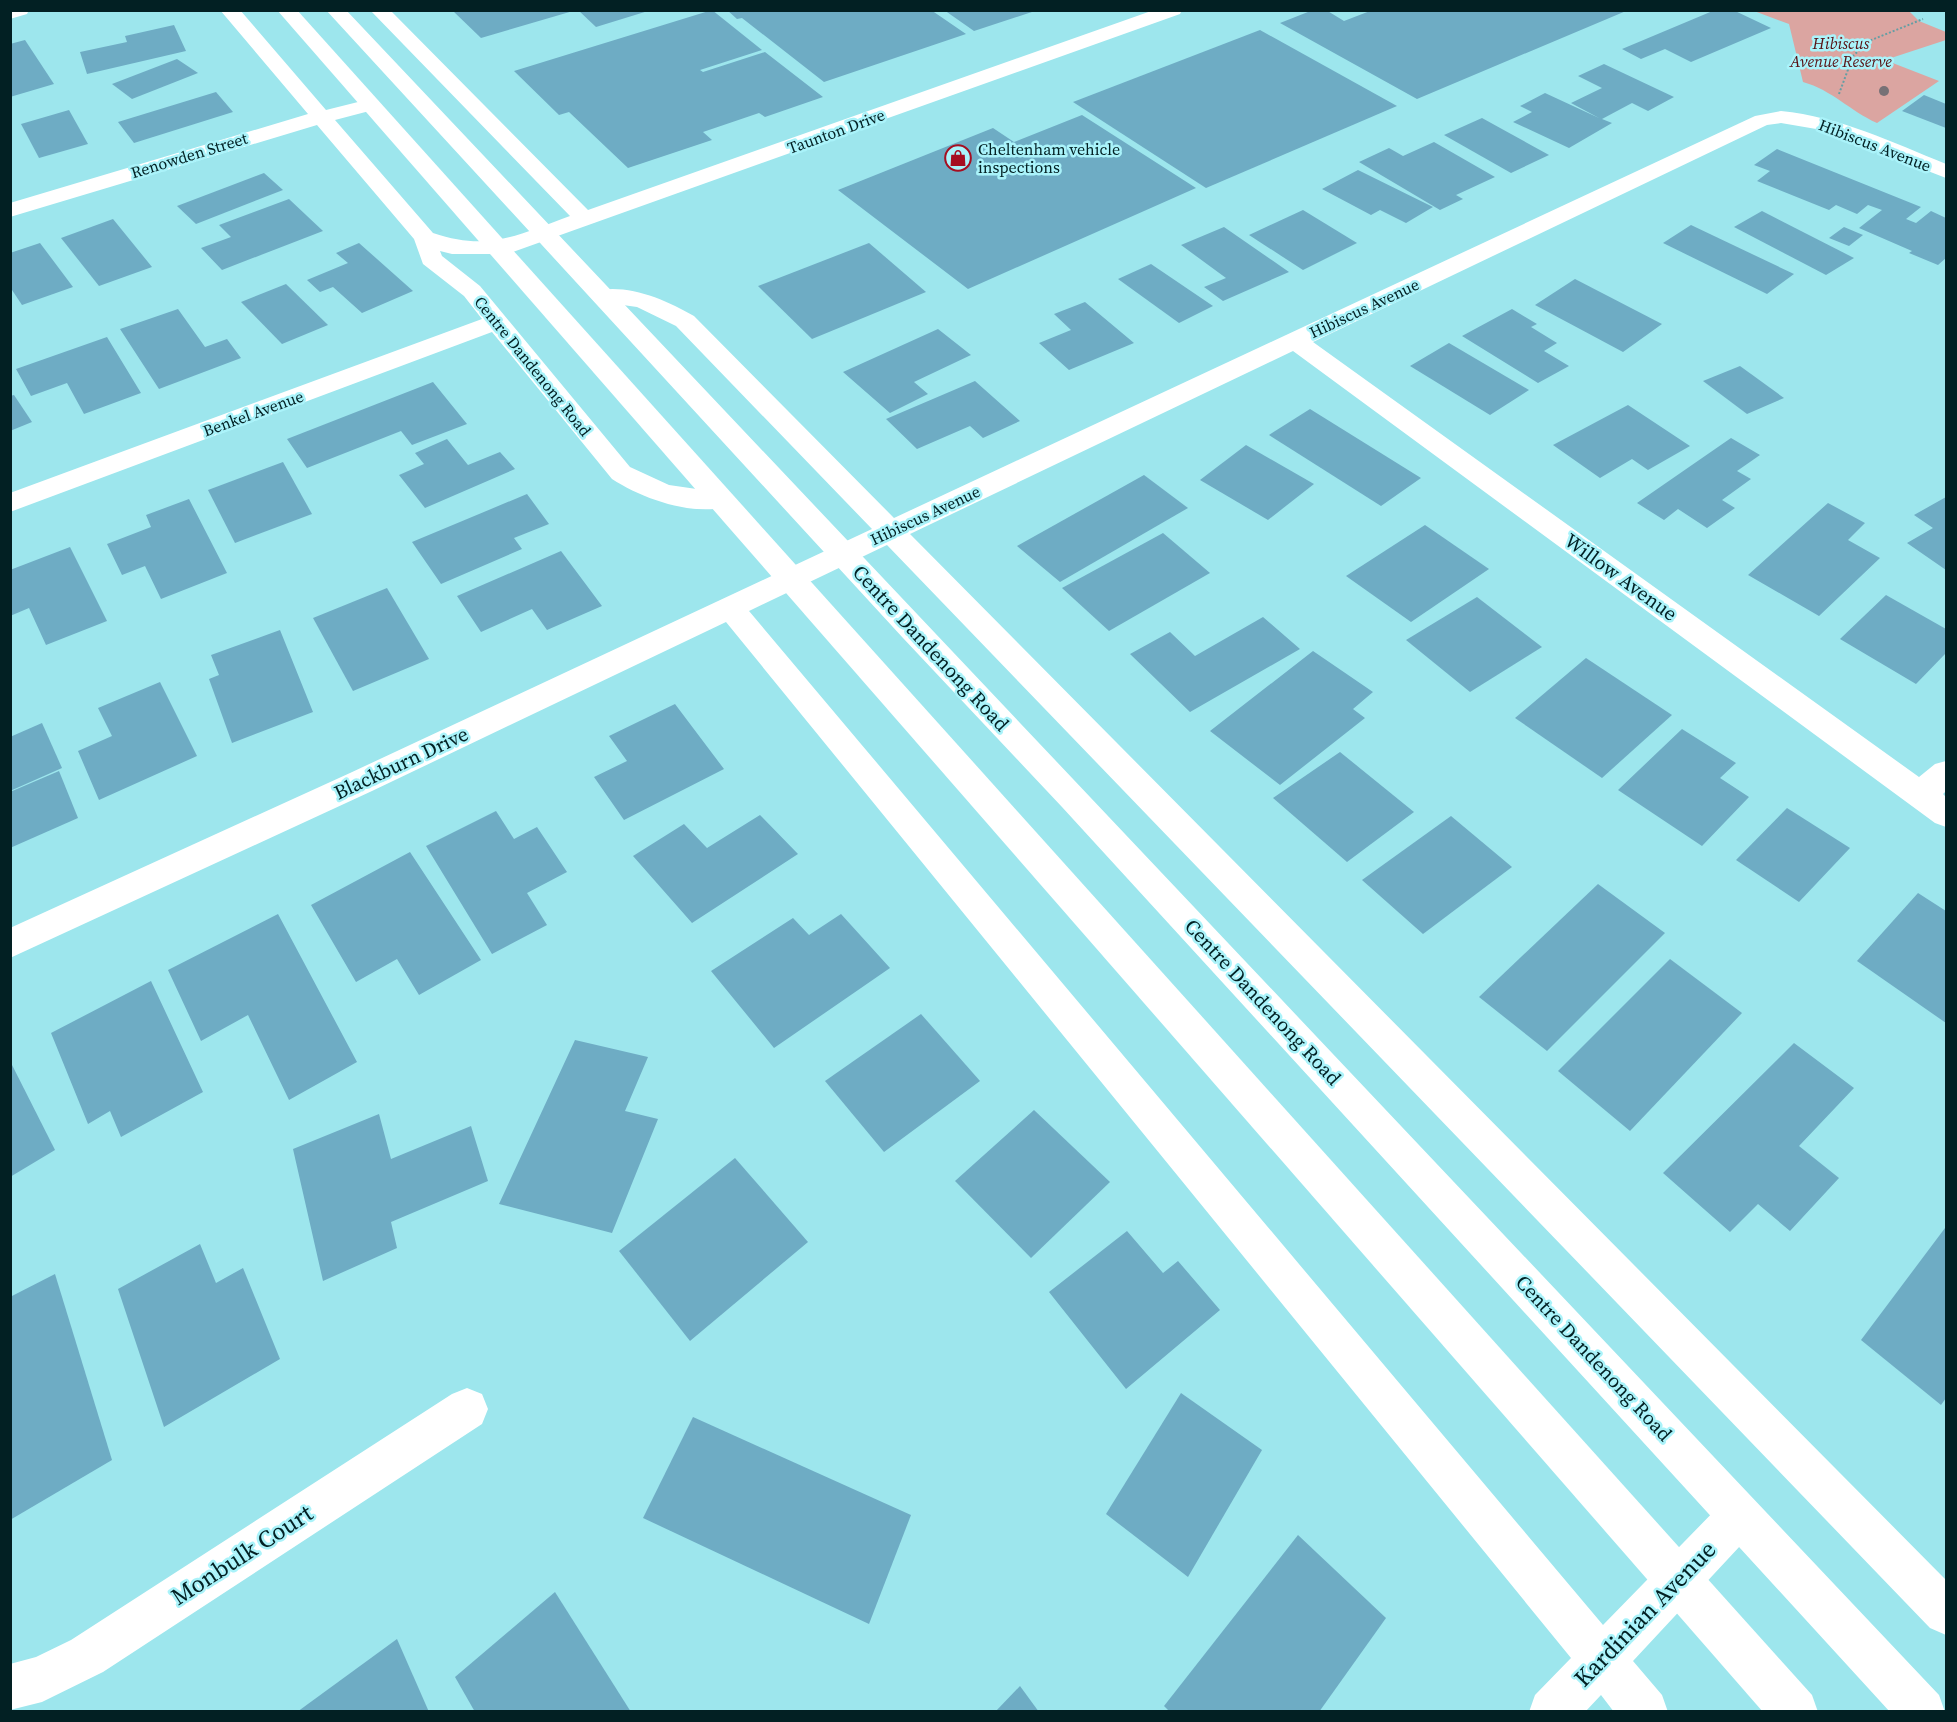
<svg xmlns="http://www.w3.org/2000/svg" width="1957" height="1722" viewBox="0 0 1957 1722" font-family="'Source Serif 4',serif">
<style>
.green{fill:#dba5a1}
.building{fill:#6eacc4}
.lines{fill:none;stroke-linecap:round;stroke-linejoin:round}
.path{stroke:#659ea4;stroke-width:2;stroke-dasharray:2 2;stroke-linecap:butt}
.street{fill:#fff;fill-rule:evenodd}
.primary{fill:#fff;fill-rule:evenodd}
.tree{fill:#777176}
.labels{text-anchor:middle;stroke-width:5;stroke-linejoin:round;paint-order:stroke}
.far-park-label{font-size:16px;font-style:italic;fill:#581114;stroke:#aaf3fa}
.far-street-label{font-size:16px;fill:#022023;stroke:#aaf3fa}
.far-poi-label{font-size:16px;fill:#022023;stroke:#aaf3fa;text-anchor:start}
.street-label{font-size:20px;fill:#022023;stroke:#aaf3fa}
.near-street-label{font-size:24px;fill:#022023;stroke:#aaf3fa}
</style>
<rect width="100%" height="100%" fill="#9de6ed"/>
<path class="green" d="M 1754,11 L 1909,11 L 1919,21 L 1946,32 L 1946,40 L 1885,60 L 1939,81 L 1877,123 C 1850,111 1832,90 1803,82 L 1789,24 Z"/>
<g class="building">
<path d="M 456,10 L 573,10 L 573,11 L 481,38 L 453,11 Z"/>
<path d="M 578,10 L 648,10 L 648,11 L 596,27 Z"/>
<path d="M 712,10 L 762,50 L 700,70 L 703,72 L 765,52 L 823,97 L 765,117 L 759,113 L 703,132 L 712,140 L 628,168 L 569,112 L 559,115 L 514,71 Z"/>
<path d="M 727,10 L 931,10 L 966,34 L 824,82 L 742,18 L 737,19 Z"/>
<path d="M 944,10 L 1035,10 L 1035,11 L 974,31 Z"/>
<path d="M 1313,10 L 1326,10 L 1344,21 L 1370,11 L 1626,11 L 1417,99 L 1280,23 Z"/>
<path d="M 1715,10 L 1733,10 L 1771,28 L 1691,62 L 1665,49 L 1641,59 L 1622,49 Z"/>
<path d="M 174,25 L 186,51 L 87,74 L 80,52 L 127,42 L 125,36 Z"/>
<path d="M 1260,30 L 1397,106 L 1206,188 L 1073,102 Z"/>
<path d="M 25,40 L 54,84 L 10,97 L 10,44 Z"/>
<path d="M 177,59 L 198,73 L 132,99 L 112,84 Z"/>
<path d="M 1604,64 L 1674,97 L 1648,111 L 1632,103 L 1602,119 L 1612,123 L 1569,148 L 1513,122 L 1532,112 L 1520,106 L 1545,93 L 1599,118 L 1571,103 L 1602,88 L 1578,76 Z"/>
<path d="M 216,92 L 233,112 L 134,143 L 118,122 Z"/>
<path d="M 1924,95 L 1946,104 L 1946,128 L 1902,111 Z"/>
<path d="M 69,110 L 88,144 L 39,158 L 21,124 Z"/>
<path d="M 1082,115 L 1196,188 L 968,289 L 838,190 L 993,128 L 1014,142 Z"/>
<path d="M 1482,118 L 1549,155 L 1511,173 L 1444,135 Z"/>
<path d="M 1434,142 L 1495,177 L 1456,195 L 1463,199 L 1440,210 L 1359,162 L 1389,148 L 1403,156 Z"/>
<path d="M 1777,149 L 1921,207 L 1906,219 L 1916,223 L 1931,211 L 1946,218 L 1946,258 L 1938,265 L 1909,253 L 1912,251 L 1859,228 L 1882,210 L 1868,205 L 1857,214 L 1836,205 L 1829,210 L 1757,181 L 1770,171 L 1754,165 Z"/>
<path d="M 1358,170 L 1433,207 L 1406,223 L 1380,210 L 1371,215 L 1322,189 Z"/>
<path d="M 264,173 L 283,190 L 196,224 L 177,206 Z"/>
<path d="M 289,199 L 323,231 L 222,270 L 201,248 L 231,237 L 219,225 Z"/>
<path d="M 1303,210 L 1357,243 L 1303,270 L 1249,235 Z"/>
<path d="M 1762,211 L 1854,258 L 1826,275 L 1734,227 Z"/>
<path d="M 113,219 L 152,267 L 99,286 L 61,238 Z"/>
<path d="M 1691,225 L 1794,274 L 1767,294 L 1663,243 Z"/>
<path d="M 1224,227 L 1289,272 L 1223,301 L 1204,287 L 1226,278 L 1181,245 Z"/>
<path d="M 1844,227 L 1863,235 L 1849,246 L 1829,238 Z"/>
<path d="M 40,243 L 73,287 L 22,305 L 10,287 L 10,253 Z"/>
<path d="M 359,243 L 413,291 L 362,313 L 333,287 L 320,292 L 307,280 L 348,263 L 336,253 Z"/>
<path d="M 869,243 L 926,292 L 812,339 L 758,286 Z"/>
<path d="M 1151,264 L 1213,306 L 1179,323 L 1118,279 Z"/>
<path d="M 1575,279 L 1662,324 L 1623,352 L 1535,305 Z"/>
<path d="M 286,284 L 328,325 L 282,344 L 241,302 Z"/>
<path d="M 1085,302 L 1134,343 L 1069,370 L 1039,343 L 1071,330 L 1054,314 Z"/>
<path d="M 178,309 L 205,347 L 227,339 L 241,358 L 159,389 L 120,329 Z"/>
<path d="M 1512,309 L 1537,324 L 1531,327 L 1557,343 L 1544,351 L 1569,366 L 1538,383 L 1462,336 Z"/>
<path d="M 938,329 L 971,355 L 914,382 L 928,394 L 890,413 L 843,372 Z"/>
<path d="M 107,337 L 141,393 L 84,414 L 67,383 L 31,396 L 16,369 Z"/>
<path d="M 1449,343 L 1529,390 L 1490,415 L 1410,366 Z"/>
<path d="M 1740,366 L 1784,398 L 1747,414 L 1703,381 Z"/>
<path d="M 975,381 L 1020,421 L 983,438 L 970,426 L 917,449 L 886,419 Z"/>
<path d="M 433,382 L 467,424 L 412,445 L 401,431 L 307,468 L 287,439 Z"/>
<path d="M 14,395 L 32,422 L 10,431 L 10,396 Z"/>
<path d="M 1628,405 L 1690,446 L 1648,470 L 1632,459 L 1600,478 L 1553,445 Z"/>
<path d="M 1310,409 L 1421,478 L 1381,506 L 1269,435 Z"/>
<path d="M 1731,438 L 1760,455 L 1737,471 L 1751,479 L 1722,500 L 1735,508 L 1707,528 L 1678,509 L 1664,520 L 1637,503 Z"/>
<path d="M 447,439 L 468,465 L 500,452 L 515,469 L 425,508 L 399,475 L 424,464 L 415,453 Z"/>
<path d="M 1246,445 L 1314,484 L 1268,520 L 1200,480 Z"/>
<path d="M 283,462 L 312,514 L 235,543 L 208,490 Z"/>
<path d="M 1144,475 L 1188,508 L 1060,582 L 1017,546 Z"/>
<path d="M 527,494 L 549,524 L 514,538 L 522,549 L 441,584 L 412,542 Z"/>
<path d="M 1946,497 L 1946,570 L 1907,543 L 1933,528 L 1914,515 Z"/>
<path d="M 189,499 L 227,573 L 161,599 L 145,566 L 122,575 L 107,544 L 151,527 L 146,515 Z"/>
<path d="M 1828,503 L 1865,523 L 1848,540 L 1880,558 L 1819,616 L 1748,575 Z"/>
<path d="M 1425,525 L 1489,569 L 1411,622 L 1346,576 Z"/>
<path d="M 1163,533 L 1210,573 L 1109,631 L 1062,588 Z"/>
<path d="M 70,547 L 107,621 L 46,645 L 29,608 L 10,616 L 10,570 Z"/>
<path d="M 561,551 L 602,606 L 547,630 L 532,609 L 481,632 L 457,596 Z"/>
<path d="M 387,588 L 429,659 L 353,691 L 313,618 Z"/>
<path d="M 1886,595 L 1946,629 L 1946,653 L 1916,684 L 1840,639 Z"/>
<path d="M 1477,597 L 1542,647 L 1470,692 L 1406,640 Z"/>
<path d="M 1263,617 L 1300,649 L 1190,712 L 1130,654 L 1170,632 L 1195,656 Z"/>
<path d="M 280,630 L 313,712 L 232,743 L 209,679 L 219,675 L 211,655 Z"/>
<path d="M 1313,651 L 1373,692 L 1353,709 L 1365,718 L 1280,785 L 1210,731 Z"/>
<path d="M 1586,658 L 1672,715 L 1602,778 L 1515,718 Z"/>
<path d="M 160,682 L 197,756 L 99,800 L 78,751 L 112,736 L 98,708 Z"/>
<path d="M 675,704 L 724,769 L 624,820 L 594,777 L 627,761 L 609,736 Z"/>
<path d="M 42,723 L 62,768 L 10,791 L 10,737 Z"/>
<path d="M 1682,729 L 1736,763 L 1720,778 L 1749,797 L 1702,846 L 1618,790 Z"/>
<path d="M 1340,752 L 1414,812 L 1347,862 L 1273,798 Z"/>
<path d="M 59,771 L 78,818 L 10,848 L 10,792 Z"/>
<path d="M 1787,808 L 1850,848 L 1799,902 L 1736,860 Z"/>
<path d="M 496,811 L 514,839 L 537,827 L 567,872 L 527,893 L 547,925 L 492,954 L 426,846 Z"/>
<path d="M 760,815 L 798,854 L 692,923 L 633,856 L 684,824 L 707,848 Z"/>
<path d="M 1451,816 L 1512,867 L 1423,934 L 1362,880 Z"/>
<path d="M 410,852 L 481,960 L 419,995 L 397,959 L 356,982 L 311,905 Z"/>
<path d="M 1598,884 L 1665,933 L 1547,1051 L 1479,997 Z"/>
<path d="M 1918,893 L 1946,911 L 1946,1023 L 1857,961 Z"/>
<path d="M 278,914 L 357,1062 L 289,1100 L 248,1015 L 201,1041 L 168,970 Z"/>
<path d="M 841,914 L 890,968 L 774,1048 L 711,971 L 793,918 L 809,935 Z"/>
<path d="M 1670,959 L 1742,1013 L 1630,1131 L 1558,1071 Z"/>
<path d="M 151,981 L 203,1092 L 121,1137 L 110,1111 L 88,1124 L 51,1033 Z"/>
<path d="M 921,1014 L 980,1081 L 884,1152 L 825,1081 Z"/>
<path d="M 575,1040 L 648,1057 L 625,1111 L 658,1119 L 612,1233 L 499,1204 Z"/>
<path d="M 1794,1043 L 1854,1088 L 1799,1146 L 1839,1178 L 1790,1231 L 1758,1204 L 1730,1232 L 1663,1173 Z"/>
<path d="M 10,1061 L 55,1150 L 10,1177 Z"/>
<path d="M 1034,1110 L 1110,1182 L 1031,1258 L 955,1181 Z"/>
<path d="M 379,1114 L 391,1159 L 471,1126 L 488,1181 L 391,1222 L 397,1248 L 323,1281 L 293,1149 Z"/>
<path d="M 735,1158 L 808,1242 L 690,1341 L 619,1251 Z"/>
<path d="M 1945,1228 L 1946,1398 L 1941,1405 L 1861,1340 Z"/>
<path d="M 1127,1231 L 1163,1273 L 1178,1261 L 1220,1310 L 1126,1389 L 1049,1292 Z"/>
<path d="M 200,1244 L 216,1283 L 243,1268 L 280,1359 L 164,1427 L 118,1289 Z"/>
<path d="M 55,1274 L 112,1460 L 10,1520 L 10,1297 Z"/>
<path d="M 1181,1393 L 1262,1450 L 1188,1577 L 1106,1514 Z"/>
<path d="M 693,1417 L 911,1515 L 869,1624 L 643,1518 Z"/>
<path d="M 1298,1535 L 1386,1618 L 1319,1712 L 1170,1712 L 1164,1706 Z"/>
<path d="M 555,1592 L 631,1712 L 475,1712 L 455,1677 Z"/>
<path d="M 397,1639 L 429,1712 L 297,1712 Z"/>
<path d="M 1020,1686 L 1039,1712 L 995,1712 Z"/>
</g>
<g class="lines">
<path class="path" d="M 1839,94 L 1853,56 L 1869,41 L 1923,19"/>
<g class="street">
<path d="M 10,10 L 29,10 L 27,14 L 10,19 Z"/>
<path d="M 220,10 L 240,10 L 326,110 L 370,99 L 377,101 L 380,105 L 377,109 L 335,120 L 433,233 C 489,252 517,235 570,216 L 370,10 L 390,10 L 588,210 L 1154,10 L 1182,10 L 1180,14 L 507,254 L 452,254 L 440,251 L 442,256 L 480,286 L 630,467 L 669,485 L 731,494 L 735,500 L 731,506 C 693,517 643,499 612,479 L 492,332 L 10,512 L 10,493 L 482,319 L 464,296 L 423,264 L 414,239 L 317,125 L 10,217 L 10,203 L 308,114 Z"/>
<path d="M 1781,111 C 1840,117 1892,142 1946,164 L 1946,178 L 1822,130 L 1781,123 L 1767,125 L 1313,342 L 1919,777 L 1935,764 L 1946,761 L 1946,791 L 1943,794 L 1946,797 L 1946,827 L 1935,823 L 1293,351 L 910,534 L 1946,1580 L 1946,1635 L 1930,1628 L 887,545 L 749,611 L 1603,1625 L 1724,1501 L 1739,1494 L 1754,1501 L 1761,1516 L 1754,1531 L 1633,1661 L 1662,1695 L 1668,1712 L 1614,1712 L 1601,1695 L 1585,1712 L 1529,1712 L 1535,1695 L 1571,1658 L 726,622 L 372,791 L 10,958 L 10,928 L 350,773 L 872,529 L 676,326 L 637,307 L 594,301 L 590,296 L 594,291 C 627,283 665,299 694,316 L 894,518 L 1755,116 Z"/>
<path d="M 467,1388 L 482,1394 L 488,1409 L 482,1424 L 103,1672 L 42,1702 L 10,1710 L 10,1664 L 36,1657 L 71,1640 L 452,1394 Z"/>
</g>
<g class="primary">
<path d="M 277,10 L 297,10 L 1812,1695 L 1818,1712 L 1763,1712 Z"/>
<path d="M 326,10 L 346,10 L 1939,1695 L 1945,1712 L 1890,1712 L 1062,807 L 903,638 Z"/>
</g>
</g>
<circle class="tree" cx="1884" cy="91" r="5"/>
<defs>
<g id="shop-ring" transform="scale(1.35)"><circle r="9.5" fill="#aaf3fa" stroke="#a60e21" stroke-width="1.5"/><path d="M-5-2.5h2.3a2.7 3.5 0 0 1 5.4 0H5L5.5 6h-11ZM-1.5-2.5h3a1.5 2.3 0 0 0-3 0Z" fill="#a60e21"/></g>
</defs>
<g fill-rule="evenodd">
<use href="#shop-ring" x="958" y="158"/>
</g>
<g class="labels">
<g class="far-park-label">
<text x="1841" y="49">Hibiscus<tspan x="1841" dy="18">Avenue Reserve</tspan></text>
</g>
<g class="far-street-label">
<text transform="translate(836 131) rotate(-20)" y="6">Taunton Drive</text>
<text transform="translate(1875 145) rotate(21)" y="6">Hibiscus Avenue</text>
<text transform="translate(189 155) rotate(-17)" y="6">Renowden Street</text>
<text transform="translate(1364 308) rotate(-25)" y="6">Hibiscus Avenue</text>
<text transform="translate(533 366) rotate(51)" y="6">Centre Dandenong Road</text>
<text transform="translate(253 413) rotate(-20)" y="6">Benkel Avenue</text>
<text transform="translate(925 515) rotate(-25)" y="6">Hibiscus Avenue</text>
</g>
<g class="far-poi-label">
<text x="978" y="155">Cheltenham vehicle<tspan x="978" dy="18">inspections</tspan></text>
</g>
<g class="street-label">
<text transform="translate(1621 577) rotate(36)" y="7">Willow Avenue</text>
<text transform="translate(931 648) rotate(47)" y="7">Centre Dandenong Road</text>
<text transform="translate(401 763) rotate(-25)" y="7">Blackburn Drive</text>
<text transform="translate(1263 1002) rotate(47)" y="7">Centre Dandenong Road</text>
<text transform="translate(1594 1358) rotate(47)" y="7">Centre Dandenong Road</text>
</g>
<g class="near-street-label">
<text transform="translate(242 1555) rotate(-33)" y="8">Monbulk Court</text>
<text transform="translate(1645 1614) rotate(-46)" y="8">Kardinian Avenue</text>
</g>
</g>
<rect width="1957" height="1722" fill="none" stroke="#022023" stroke-width="24"/>
</svg>
